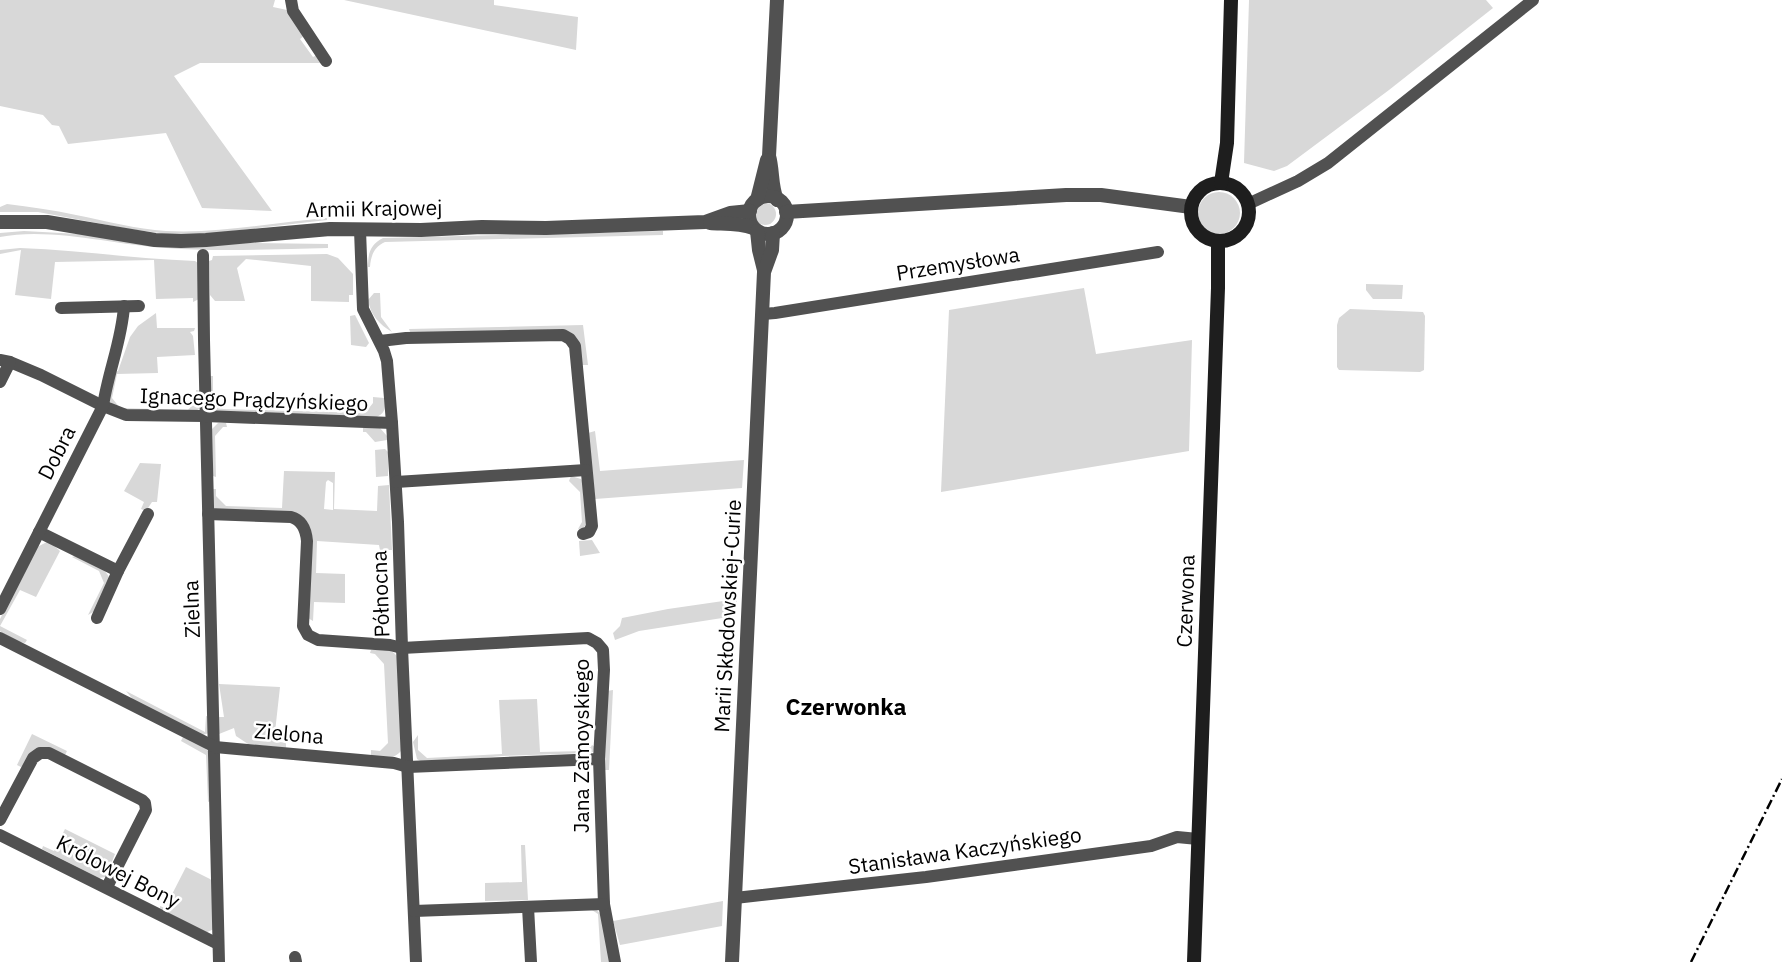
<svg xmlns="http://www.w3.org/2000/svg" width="1782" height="962" viewBox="0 0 1782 962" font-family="'IBM Plex Sans',sans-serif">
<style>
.green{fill:#d8d8d8;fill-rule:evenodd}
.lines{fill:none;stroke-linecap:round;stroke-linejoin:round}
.minor{stroke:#515151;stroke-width:12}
.tertiary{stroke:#515151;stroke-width:14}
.secondary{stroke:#1e1e1e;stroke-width:14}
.rail{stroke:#000;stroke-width:2.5;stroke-dasharray:10 3.5 2 3.5;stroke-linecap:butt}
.labels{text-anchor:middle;stroke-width:5;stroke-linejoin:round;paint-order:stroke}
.street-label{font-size:21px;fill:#000;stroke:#fff}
.neighbourhood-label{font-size:23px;font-weight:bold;fill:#000;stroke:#fff}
</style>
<rect width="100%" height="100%" fill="#fff"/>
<g class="green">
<path d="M 0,0 L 275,0 L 273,7 L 287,10 L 304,36 L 300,39 L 313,57 L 317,55 L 322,63 L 200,63 L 174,76 L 272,211 L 202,208 L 166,133 L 68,144 L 59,126 L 52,125 L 43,115 L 0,106 Z"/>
<path d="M 344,0 L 494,0 L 494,5 L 578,17 L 576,50 Z"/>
<path d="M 1249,0 L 1486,0 L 1493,8 L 1389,90 L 1287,166 L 1274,171 L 1244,163 Z"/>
<circle cx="1219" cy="213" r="21"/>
<circle cx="765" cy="214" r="11"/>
<path d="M 7,204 C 30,207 53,210 76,215 C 106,221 136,229 166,231 C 218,234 275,222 327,218 L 327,220 L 199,235 L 168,234 L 129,229 L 38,212 L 0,212 L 0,207 Z"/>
<path d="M 24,231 L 246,243 L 328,244 L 328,248 C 274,249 220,252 166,248 C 114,245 51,227 0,237 L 0,233 Z"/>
<path d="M 663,231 L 663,235 L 385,242 C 374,247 371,255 370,267 L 368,267 C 368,253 370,245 383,238 Z"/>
<path d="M 20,248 C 78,250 137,259 195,261 L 198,263 L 199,299 L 193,302 L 193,298 L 156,299 L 154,260 L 55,262 L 51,299 L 15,295 L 21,250 L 0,254 L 0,250 Z"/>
<path d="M 327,254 L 338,258 L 353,274 L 353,295 L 349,295 L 349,302 L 311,301 L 311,266 L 246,259 L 237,268 L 245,301 L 215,301 L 210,295 L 209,261 L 212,260 L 213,256 Z"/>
<path d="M 1366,284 L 1403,285 L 1402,299 L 1373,299 L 1366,290 Z"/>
<path d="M 1084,288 L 1096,354 L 1192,340 L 1189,451 L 941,492 L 949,310 Z"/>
<path d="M 374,293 L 380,293 L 381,317 L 392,332 C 379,324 371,316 368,300 Z"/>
<path d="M 1350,309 L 1423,312 L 1425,316 L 1424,370 L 1420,372 L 1339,370 L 1337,367 L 1337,325 L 1339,318 Z"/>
<path d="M 156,313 L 157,328 L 195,328 L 194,331 L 190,332 L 193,336 L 195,355 L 157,357 L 158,373 L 117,374 L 112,398 L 120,408 L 188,410 L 197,400 L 196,390 L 201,391 L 202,407 L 197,410 L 132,411 L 113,407 L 109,400 L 114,372 L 118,371 L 130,337 L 138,326 Z"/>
<path d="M 355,315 L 369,343 L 366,347 L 351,345 L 350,316 Z"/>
<path d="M 583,325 L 588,365 L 582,365 L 572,336 L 411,334 L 409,329 Z"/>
<path d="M 210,376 L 213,376 L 213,399 L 223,409 L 365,413 L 373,403 L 373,397 L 384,398 C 387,408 384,415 374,418 L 216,412 L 210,404 Z"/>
<path d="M 218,423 L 226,423 L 227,427 L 223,427 L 215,436 L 216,477 L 213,476 L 212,429 Z"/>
<path d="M 363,427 L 380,428 L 387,436 L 387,440 L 375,442 L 366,432 L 363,432 Z"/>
<path d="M 595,431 L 600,471 L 744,460 L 742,488 L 595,499 L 588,433 Z"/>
<path d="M 385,449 L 388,452 L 388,476 L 376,477 L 375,450 Z"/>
<path d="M 140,463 L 161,464 L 157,502 L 152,502 L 146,511 L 141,509 L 144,502 L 124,491 Z"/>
<path d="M 284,471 L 335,472 L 334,509 L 377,511 L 378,486 L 389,485 L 392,550 L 380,550 L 379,545 L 317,541 L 316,573 L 345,574 L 345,603 L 314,602 L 313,621 L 308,618 L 303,520 L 215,509 L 213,507 L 213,489 L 216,489 L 216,496 L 226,506 L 282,508 ZM 328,480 L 333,483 L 333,510 L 324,509 L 326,482 Z"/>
<path d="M 571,476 L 581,479 L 584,484 L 587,524 L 583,528 L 578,529 L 582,522 L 580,492 L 569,481 Z"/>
<path d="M 592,540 L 600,553 L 580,556 L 579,541 Z"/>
<path d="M 47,542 L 52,544 L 60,551 L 36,597 L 20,590 L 0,626 L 27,640 L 25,643 L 19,642 L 1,632 L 0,631 L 0,619 L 37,547 Z"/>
<path d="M 75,556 C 88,562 105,566 110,579 L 95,611 L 88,615 L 104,583 L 99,571 L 72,557 Z"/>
<path d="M 737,599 L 735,616 L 639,631 L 615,640 L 613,633 L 620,626 L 622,618 L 668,609 Z"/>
<path d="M 371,650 C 382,650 392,647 398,658 L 401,751 C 392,761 383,758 371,757 L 371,750 L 380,751 L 388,743 L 384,664 L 375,654 L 370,653 Z"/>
<path d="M 219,684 L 280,687 L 274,741 L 286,743 L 286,748 L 248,744 L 236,736 L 234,728 L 219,734 L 219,717 L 224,717 Z"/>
<path d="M 613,690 L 609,770 L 604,770 L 607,691 Z"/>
<path d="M 126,691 L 205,732 L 206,716 L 210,717 L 209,733 L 203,735 L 135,702 Z"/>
<path d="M 537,699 L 540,752 L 584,751 L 592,745 L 595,747 L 593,752 L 589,753 L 502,756 L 428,763 L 422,762 L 417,759 L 413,742 L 418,735 L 418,750 L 427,758 L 502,754 L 499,700 Z"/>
<path d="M 32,734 L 67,751 L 64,757 L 46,747 L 21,767 L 17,765 Z"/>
<path d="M 183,737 L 204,747 L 208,751 L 210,801 L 208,802 L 206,755 L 181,741 Z"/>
<path d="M 65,829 L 115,854 L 106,877 L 99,878 L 42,849 L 43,846 L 54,851 Z"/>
<path d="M 521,845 L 525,845 L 528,900 L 485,901 L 485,883 L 522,882 Z"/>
<path d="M 186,867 L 210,879 L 214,883 L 214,929 L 205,933 L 160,908 L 160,906 L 165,908 Z"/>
<path d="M 723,901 L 722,926 L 620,945 L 613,921 Z"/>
<path d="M 596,909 L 602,916 L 611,962 L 601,962 L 598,914 L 592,910 Z"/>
</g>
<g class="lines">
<g class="minor">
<path d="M 291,0 L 293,11 L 326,61"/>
<path d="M 1248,204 L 1298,181 L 1328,163 L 1533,0"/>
<path d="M 360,230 L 363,309 L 384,351 L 387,361 L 392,423 L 398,522 L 402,648 L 416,962"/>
<path d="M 203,255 L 204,340 L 219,962"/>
<path d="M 61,308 L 139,306"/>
<path d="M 763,314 L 775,313 L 1158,252"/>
<path d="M 380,341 L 406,338 L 563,335 L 570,339 L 575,346 L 592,526 L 589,532 L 583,534"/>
<path d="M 0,360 L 10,362 L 41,375 L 103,406 L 126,415 L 205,416 L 392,423"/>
<path d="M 0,382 L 10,362"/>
<path d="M 396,482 L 586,470"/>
<path d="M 208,514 L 291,517 C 302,520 306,530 307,541 L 303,626 L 308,635 L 318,640 L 390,645 L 402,648 L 588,638 L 597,643 L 603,650 L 604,670 L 599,759 L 604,904 L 615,962"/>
<path d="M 39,532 L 118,571"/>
<path d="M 0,609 L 103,406 C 108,372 122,340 124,306"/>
<path d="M 97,618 L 118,571 L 148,514"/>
<path d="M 0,638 L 215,747 L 394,763 L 408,767 L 599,759"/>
<path d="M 0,820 L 33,758 L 40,753 L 49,753 L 142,800 L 145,803 L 146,810 L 107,887"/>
<path d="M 0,835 L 218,944"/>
<path d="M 735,898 L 926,877 L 1151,846 L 1177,837 L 1198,839"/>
<path d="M 528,907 L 531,962"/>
<path d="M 414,911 L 604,904"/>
<path d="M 295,957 L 296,962"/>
</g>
<g class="tertiary">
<path d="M 777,0 L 769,156 C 773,170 771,186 777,200"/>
<circle cx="768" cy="215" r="19"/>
<path d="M 757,200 L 767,160"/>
<path d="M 786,212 L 1066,195 L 1101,195 L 1191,207"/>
<path d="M 0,222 L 47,222 L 155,240 L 181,241 L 206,240 L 330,229 L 421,230 L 482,227 L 546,228 L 705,222 L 730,213 L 750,211"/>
<path d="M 710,223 C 724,224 740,223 753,228"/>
<path d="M 757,231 L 759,250 L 764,270"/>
<path d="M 732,962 L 764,272 L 772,250 L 773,233"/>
</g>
<g class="secondary">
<circle cx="1220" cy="212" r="29"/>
<path d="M 1221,183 L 1227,143 L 1231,0"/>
<path d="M 1194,962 L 1218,288 L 1218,242"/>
</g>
<path class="rail" d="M 1691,962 L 1782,779"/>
</g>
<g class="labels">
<g class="street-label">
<text transform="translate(374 209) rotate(-1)" y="7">Armii Krajowej</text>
<text transform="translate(958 264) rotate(-9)" y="7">Przemysłowa</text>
<text transform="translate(254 400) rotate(2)" y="7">Ignacego Prądzyńskiego</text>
<text transform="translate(57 453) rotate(-63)" y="7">Dobra</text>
<text transform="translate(381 594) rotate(-92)" y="7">Północna</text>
<text transform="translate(1186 601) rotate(-88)" y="7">Czerwona</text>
<text transform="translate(192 609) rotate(-92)" y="7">Zielna</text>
<text transform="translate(728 616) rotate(-87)" y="7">Marii Skłodowskiej-Curie</text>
<text transform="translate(289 734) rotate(5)" y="7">Zielona</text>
<text transform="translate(582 746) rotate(-90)" y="7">Jana Zamoyskiego</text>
<text transform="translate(965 851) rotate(-8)" y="7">Stanisława Kaczyńskiego</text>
<text transform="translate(118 872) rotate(27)" y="7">Królowej Bony</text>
</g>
<g class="neighbourhood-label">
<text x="846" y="715">Czerwonka</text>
</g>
</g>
</svg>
